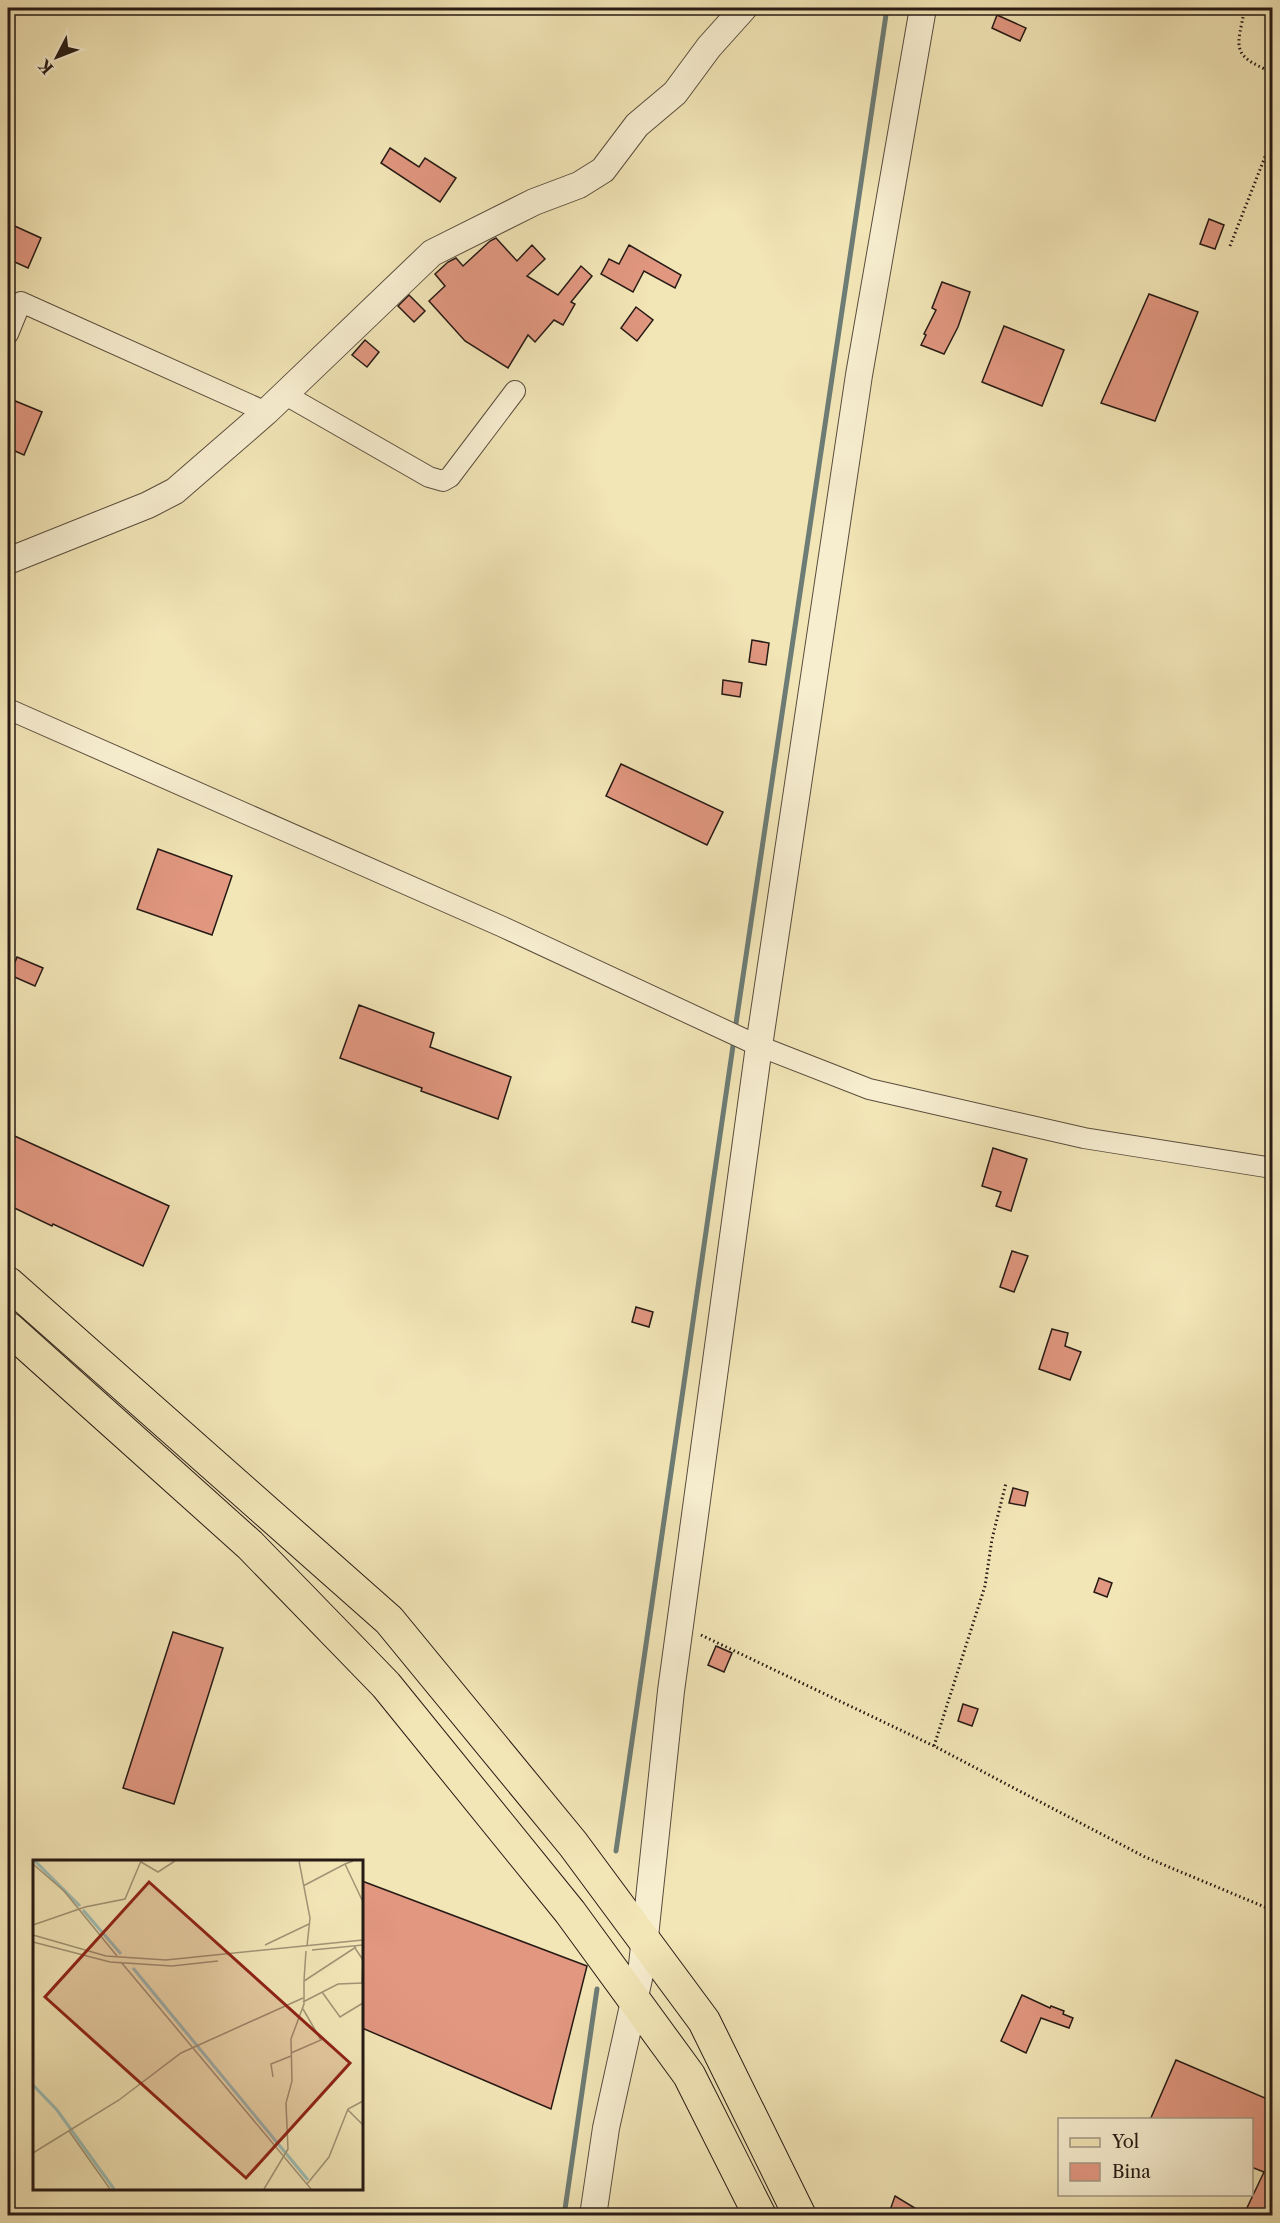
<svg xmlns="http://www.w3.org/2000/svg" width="1280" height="2223" viewBox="0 0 1280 2223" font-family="'Libre Caslon Text',serif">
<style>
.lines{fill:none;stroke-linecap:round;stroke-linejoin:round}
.stream{stroke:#6d7c75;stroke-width:5}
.building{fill:#e19780;stroke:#261a15;stroke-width:1.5}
.minor-casing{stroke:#594d3d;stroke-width:22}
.tertiary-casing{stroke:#594d3d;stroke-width:28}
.primary-casing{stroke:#261a15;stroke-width:34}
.path{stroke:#261a15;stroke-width:3;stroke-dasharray:1.5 3;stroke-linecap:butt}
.minor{stroke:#f7eed0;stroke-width:20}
.tertiary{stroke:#f7eed0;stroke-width:26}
.primary{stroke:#f2e5b6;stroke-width:32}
.inset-river{fill:none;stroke:#9dbdb5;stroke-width:3}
.inset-road{fill:none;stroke:#a09476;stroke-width:1.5}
.view{fill:#8f2418;fill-opacity:0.15;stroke:#8f2418;stroke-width:3}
.inset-edge{fill:none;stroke:#261a15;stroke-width:3}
</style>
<rect width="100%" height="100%" fill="#f2e5b6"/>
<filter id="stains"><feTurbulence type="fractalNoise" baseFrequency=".00333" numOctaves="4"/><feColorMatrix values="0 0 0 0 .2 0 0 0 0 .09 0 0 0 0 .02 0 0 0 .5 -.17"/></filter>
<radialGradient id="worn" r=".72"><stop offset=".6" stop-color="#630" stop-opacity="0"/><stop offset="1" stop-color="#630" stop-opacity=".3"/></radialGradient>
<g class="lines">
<g class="stream">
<path d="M 735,1030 L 887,8"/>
<path d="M 616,1851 L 734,1039"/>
<path d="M 564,2216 L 597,1989"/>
</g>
</g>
<g class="building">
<path d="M 997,15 L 1026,28 L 1020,41 L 992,28 Z"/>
<path d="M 390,148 L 419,167 L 425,158 L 456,178 L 440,202 L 381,163 Z"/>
<path d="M 1209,219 L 1224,225 L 1215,249 L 1200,244 Z"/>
<path d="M 8,223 L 41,238 L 28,268 L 8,259 Z"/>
<path d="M 496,238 L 517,261 L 532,245 L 545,259 L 527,276 L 558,295 L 581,266 L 592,276 L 571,302 L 575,304 L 563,325 L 554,320 L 535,342 L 528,335 L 508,368 L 465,341 L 429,301 L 445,286 L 435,274 L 448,262 L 456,258 L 463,266 L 490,241 Z"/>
<path d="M 629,245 L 681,275 L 675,288 L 644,271 L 633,292 L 601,274 L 609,259 L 619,264 Z"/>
<path d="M 942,282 L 970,292 L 958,327 L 944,354 L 921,345 L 926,335 L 924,334 L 936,310 L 932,308 Z"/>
<path d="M 1149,294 L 1198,312 L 1155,421 L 1101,403 Z"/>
<path d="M 409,295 L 425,311 L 414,322 L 398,306 Z"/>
<path d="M 636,307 L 653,320 L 637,341 L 621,328 Z"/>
<path d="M 1004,326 L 1064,350 L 1042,406 L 982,382 Z"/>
<path d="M 365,340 L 379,352 L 367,367 L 352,355 Z"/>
<path d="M 8,398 L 42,412 L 24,455 L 8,448 Z"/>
<path d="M 752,640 L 769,643 L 766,665 L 749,662 Z"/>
<path d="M 723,680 L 742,683 L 740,697 L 722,694 Z"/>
<path d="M 621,764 L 723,812 L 707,845 L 606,796 Z"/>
<path d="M 158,849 L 232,876 L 212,935 L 137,909 Z"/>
<path d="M 17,957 L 43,968 L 35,986 L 10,975 Z"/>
<path d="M 359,1005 L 434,1033 L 430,1047 L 511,1077 L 498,1119 L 421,1091 L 422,1088 L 340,1058 Z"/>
<path d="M 8,1133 L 169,1206 L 143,1266 L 53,1224 L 52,1226 L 8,1205 Z"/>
<path d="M 993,1148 L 1027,1159 L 1011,1211 L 996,1206 L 1001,1192 L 982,1186 Z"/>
<path d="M 1012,1251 L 1028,1256 L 1014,1292 L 1000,1287 Z"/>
<path d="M 636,1307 L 653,1312 L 649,1327 L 632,1322 Z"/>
<path d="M 1052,1329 L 1068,1333 L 1065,1346 L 1081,1352 L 1070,1380 L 1039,1369 Z"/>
<path d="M 1013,1488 L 1028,1492 L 1025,1506 L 1009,1503 Z"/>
<path d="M 1099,1578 L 1112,1583 L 1107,1597 L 1094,1592 Z"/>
<path d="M 173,1632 L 223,1648 L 174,1804 L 123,1788 Z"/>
<path d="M 716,1646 L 732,1653 L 724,1672 L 708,1665 Z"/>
<path d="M 963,1704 L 978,1709 L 972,1726 L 958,1721 Z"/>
<path d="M 362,1881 L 587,1966 L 551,2109 L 362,2028 Z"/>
<path d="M 1022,1995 L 1050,2008 L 1051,2006 L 1064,2011 L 1063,2014 L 1073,2018 L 1069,2028 L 1041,2018 L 1026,2053 L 1001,2041 Z"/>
<path d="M 1176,2060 L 1272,2101 L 1272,2216 L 1257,2216 L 1246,2210 L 1264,2172 L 1251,2167 L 1251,2120 L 1150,2120 Z"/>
<path d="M 895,2196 L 928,2216 L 888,2216 Z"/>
</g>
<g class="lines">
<g class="minor-casing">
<g id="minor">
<path d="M 8,334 L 21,302 L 266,412"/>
<path d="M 284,394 L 429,477 L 443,481 L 450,477 L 515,391"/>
<path d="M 8,709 L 503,927 L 759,1046 L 869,1089 L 1084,1138 L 1272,1168"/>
</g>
</g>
<g class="tertiary-casing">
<g id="tertiary">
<path d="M 8,561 L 148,505 L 175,491 L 266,412 L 432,253 L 534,202 L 579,185 L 603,170 L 637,125 L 675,93 L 709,47 L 744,8"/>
<path d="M 593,2216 L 606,2128 L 642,1965 L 671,1691 L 759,1046 L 859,375 L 923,8"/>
</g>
</g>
<g class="primary-casing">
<g id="primary">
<path d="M 8,1283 L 389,1620 L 573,1844 L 704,2021 L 800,2216"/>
<path d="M 8,1328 L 250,1545 L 386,1685 L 570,1912 L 689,2075 L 760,2216"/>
</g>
</g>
<g class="path">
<path d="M 1245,8 C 1237,48 1230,55 1272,72"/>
<path d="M 1230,246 L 1272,139"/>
<path d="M 701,1635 L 934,1746 L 1145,1857 L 1272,1910"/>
<path d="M 934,1746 L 985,1586 L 992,1539 L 1006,1483"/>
</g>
<use href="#minor" class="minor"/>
<use href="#tertiary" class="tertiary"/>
<use href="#primary" class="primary"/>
</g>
<g transform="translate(33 1860)">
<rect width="330" height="330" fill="#f2e5b6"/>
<path class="inset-river" d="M 2,1 L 47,46M 50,50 L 88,94M 100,108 L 275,320M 0,225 L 24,250 L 81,329"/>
<path class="inset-road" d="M 266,1 L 277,58 L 274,86M 320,1 L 312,4 L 330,42M 108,2 L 125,12 L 142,1M 0,4 L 31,31 L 84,96M 270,26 L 312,4M 0,65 L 52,47 L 92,39 L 108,1M 0,75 L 73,96 L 133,100 L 330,80M 0,82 L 77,102 L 139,106 L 185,101M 232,85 L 276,64M 322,88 L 330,100 L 329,123M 279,90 L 330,85M 88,102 L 278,329M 271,120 L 273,91M 289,132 L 307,157 L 330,143M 270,142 L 305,124 L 330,123M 258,193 L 288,180 L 270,149M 240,217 L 238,204 L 258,196M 315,250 L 330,265M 36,271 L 77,329M 0,293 L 86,240 L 148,193 L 270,138M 274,324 L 296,297 L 315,249 L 330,241M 231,329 L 255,289 L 253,243 L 259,221 L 258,179 L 271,144 L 271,121 L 323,87"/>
<path class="view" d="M 116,22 L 317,203 L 213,318 L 12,137 Z"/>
<rect width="330" height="330" class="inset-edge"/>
</g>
<rect width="1280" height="2223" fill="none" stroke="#f2e5b6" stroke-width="30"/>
<rect x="9" y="9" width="1262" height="2205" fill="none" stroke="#261a15" stroke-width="3"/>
<rect x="15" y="15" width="1250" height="2193" fill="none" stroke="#261a15" stroke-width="1.5"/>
<rect x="1058" y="2118" width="195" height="78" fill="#f7eed0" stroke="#a39985" stroke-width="1.5"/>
<rect x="1070" y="2138" width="30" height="9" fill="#f2e5b6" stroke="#a39985" stroke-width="1.5"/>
<text x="1112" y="2148" font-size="18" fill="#261a15">Yol</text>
<rect x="1070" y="2163" width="30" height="18" fill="#e19780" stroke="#a39985" stroke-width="1.5"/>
<text x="1112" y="2178" font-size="18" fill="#261a15">Bina</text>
<g transform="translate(57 57) rotate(228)" stroke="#f7eed0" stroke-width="4.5" paint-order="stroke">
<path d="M0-4.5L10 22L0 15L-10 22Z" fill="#261a15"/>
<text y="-9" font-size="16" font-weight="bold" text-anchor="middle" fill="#261a15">K</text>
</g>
<rect width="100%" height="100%" filter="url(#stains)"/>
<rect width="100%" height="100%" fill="url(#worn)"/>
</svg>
